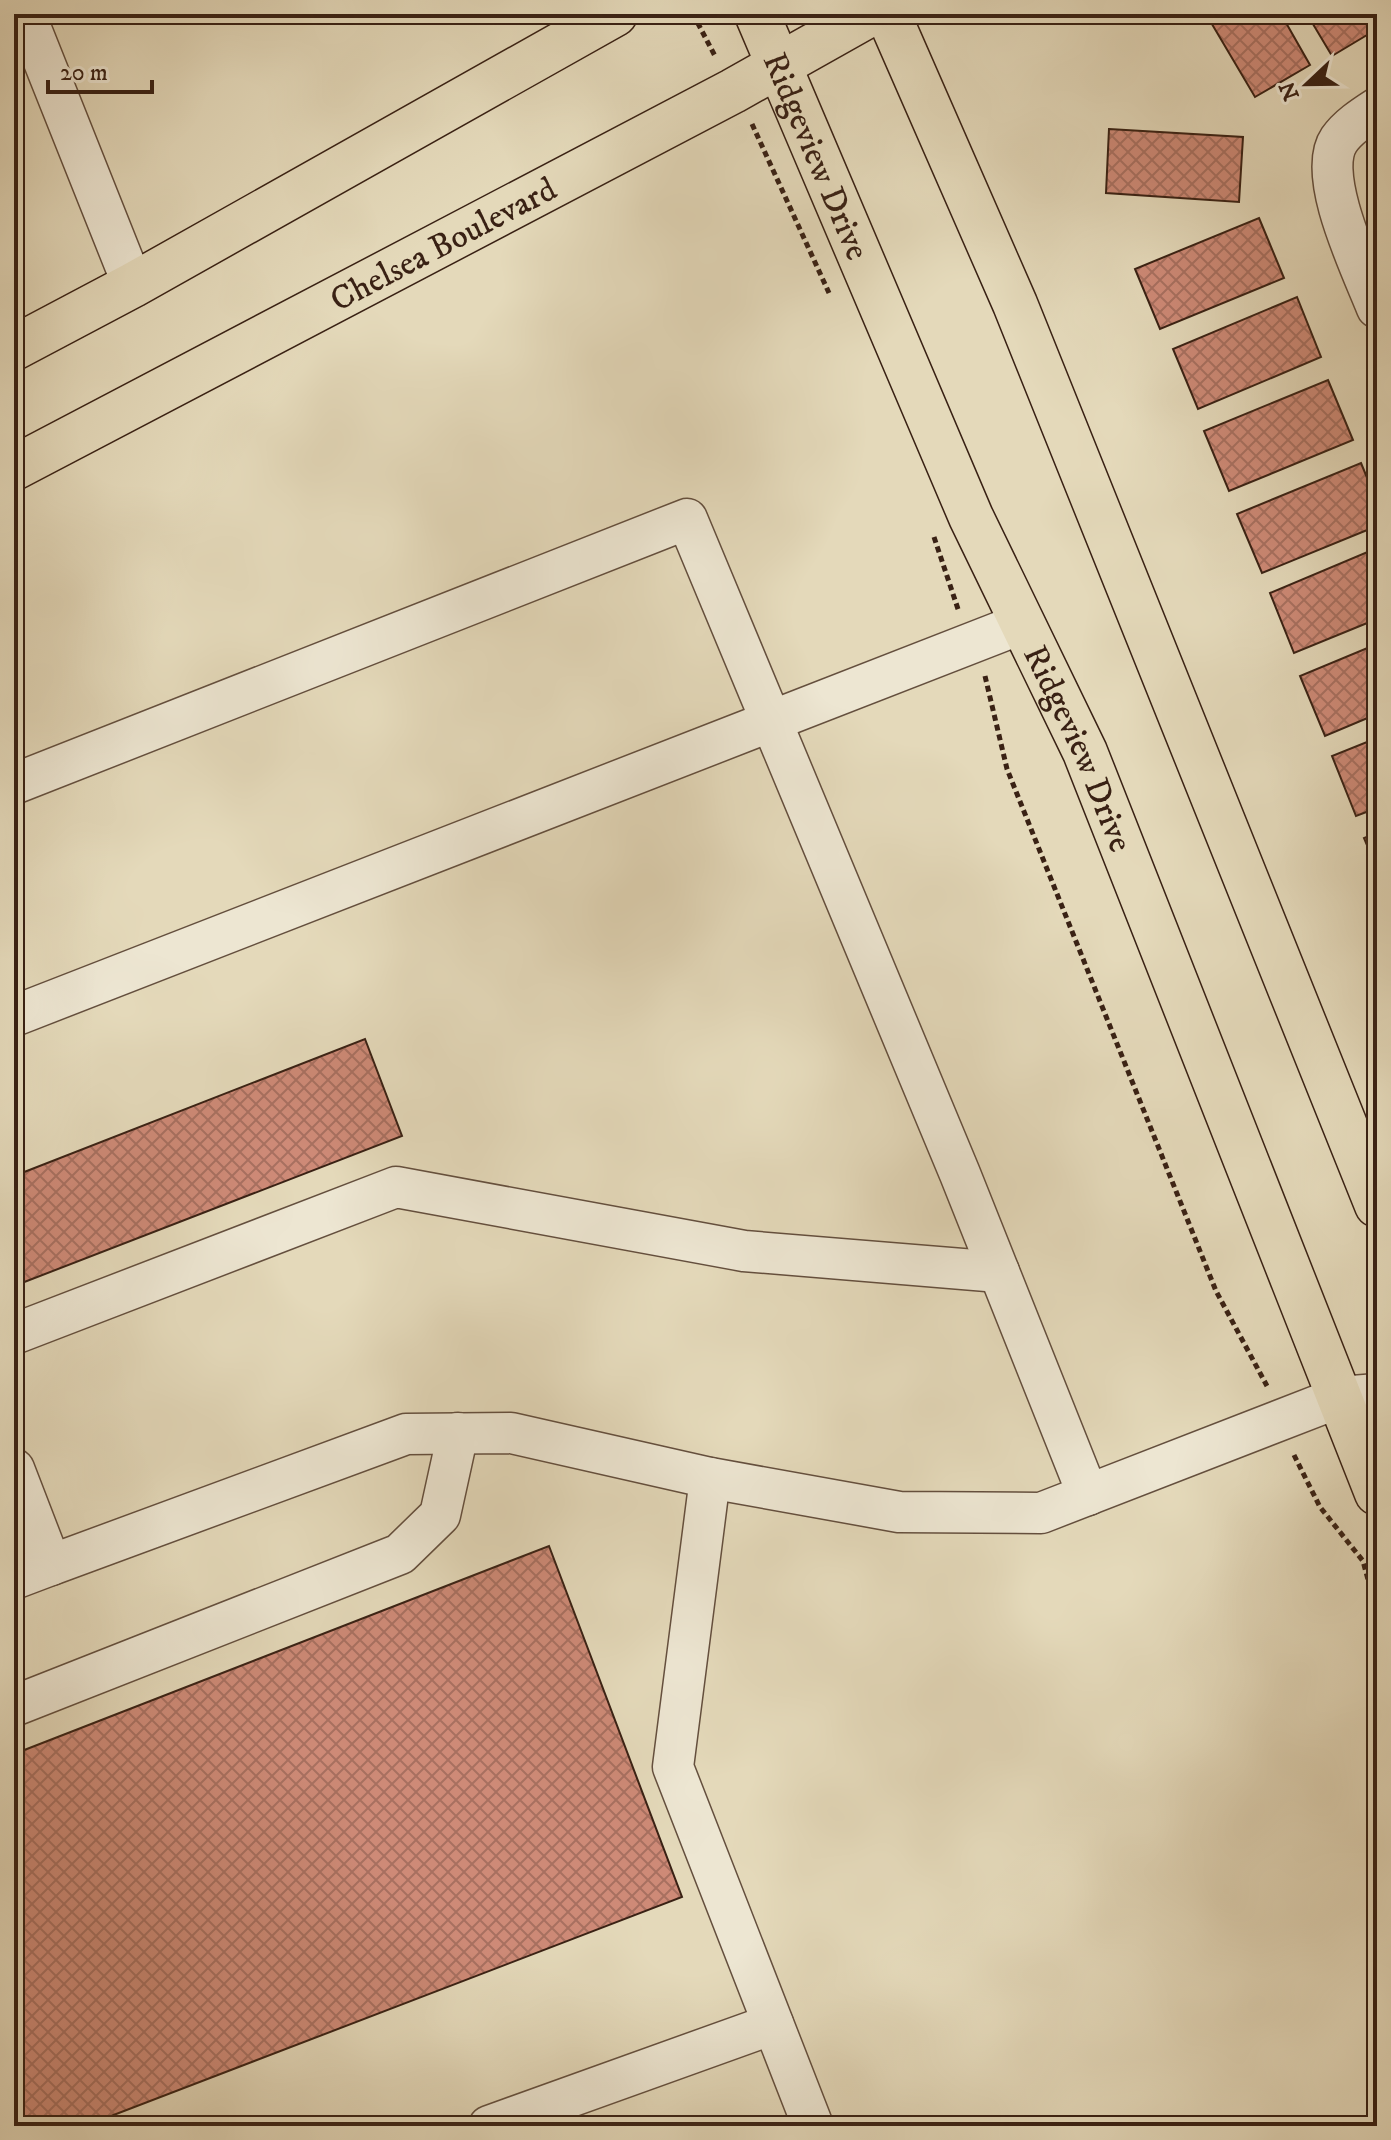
<svg xmlns="http://www.w3.org/2000/svg" width="1391" height="2140" viewBox="0 0 1391 2140" font-family="'IM FELL DW Pica',serif">
<style>
.building{fill:url(#building-cross-hatch);stroke:#392114;stroke-width:2}
.lines{fill:none;stroke-linecap:round;stroke-linejoin:round}
.minor-casing{stroke:#644f3e;stroke-width:43}
.major-casing{stroke:#392114;stroke-width:47}
.path{stroke:#392114;stroke-width:5;stroke-dasharray:6 4;stroke-linecap:butt}
.minor{stroke:#ede6d2;stroke-width:40}
.major{stroke:#e4d9ba;stroke-width:44}
.labels{text-anchor:middle;stroke-width:6;stroke-linejoin:round;paint-order:stroke}
.street-label{font-size:34px;fill:#392114;stroke:#ede6d2}
</style>
<defs>
<pattern id="building-cross-hatch" width="8" height="8" patternUnits="userSpaceOnUse" patternTransform="scale(2)"><rect width="8" height="8" fill="#ce8a77"/><path d="M0 0l8 8M0 8l8-8" fill="none" stroke="#a87060"/></pattern>
</defs>
<rect width="100%" height="100%" fill="#e4d9ba"/>
<filter id="stains"><feTurbulence type="fractalNoise" baseFrequency=".0025" numOctaves="4"/><feColorMatrix values="0 0 0 0 .2 0 0 0 0 .09 0 0 0 0 .02 0 0 0 .5 -.17"/></filter>
<radialGradient id="worn" r=".72"><stop offset=".6" stop-color="#630" stop-opacity="0"/><stop offset="1" stop-color="#630" stop-opacity=".3"/></radialGradient>
<g class="building">
<path d="M 1206,14 L 1281,14 L 1310,65 L 1255,97 Z"/>
<path d="M 1307,14 L 1377,14 L 1377,29 L 1332,56 Z"/>
<path d="M 1109,129 L 1243,137 L 1239,202 L 1106,193 Z"/>
<path d="M 1259,218 L 1284,278 L 1160,329 L 1135,269 Z"/>
<path d="M 1297,297 L 1321,357 L 1198,409 L 1173,349 Z"/>
<path d="M 1328,380 L 1353,440 L 1229,491 L 1204,431 Z"/>
<path d="M 1361,463 L 1377,502 L 1377,526 L 1262,573 L 1237,514 Z"/>
<path d="M 1377,548 L 1377,619 L 1294,653 L 1270,593 Z"/>
<path d="M 1377,644 L 1377,714 L 1325,736 L 1300,676 Z"/>
<path d="M 1377,738 L 1377,808 L 1356,816 L 1332,756 Z"/>
<path d="M 1377,833 L 1377,869 L 1364,838 Z"/>
<path d="M 365,1039 L 402,1136 L 14,1286 L 14,1176 Z"/>
<path d="M 549,1546 L 682,1897 L 85,2126 L 14,2126 L 14,1754 Z"/>
</g>
<g class="lines">
<g class="minor-casing">
<g id="minor">
<path d="M 25,14 L 133,285"/>
<path d="M 1377,108 C 1363,117 1348,127 1339,140 C 1315,175 1363,272 1377,308"/>
<path d="M 14,784 L 687,519 L 960,1174 L 1088,1495"/>
<path d="M 14,1016 L 1023,623"/>
<path d="M 14,1334 L 396,1187 L 744,1251 L 999,1272"/>
<path d="M 14,1469 L 51,1565 L 406,1434 L 511,1433 L 710,1478 L 899,1512 L 1041,1513 L 1340,1397 L 1377,1394"/>
<path d="M 710,1478 L 673,1767 L 813,2126"/>
<path d="M 14,1579 L 51,1565"/>
<path d="M 14,1706 L 400,1554 L 440,1515 L 458,1433"/>
<path d="M 489,2126 L 773,2024"/>
</g>
</g>
<g class="major-casing">
<g id="major">
<path id="s1" d="M 757,14 L 971,517 L 1085,752 L 1377,1493"/>
<path d="M 888,14 L 1015,304 L 1377,1205"/>
<path d="M 14,348 L 133,285 L 615,14"/>
<path id="s2" d="M 14,468 L 733,91 L 870,14"/>
</g>
</g>
<g class="path">
<path d="M 693,14 L 715,56"/>
<path d="M 752,124 L 829,293"/>
<path d="M 934,537 L 959,612"/>
<path d="M 985,676 L 1007,769 L 1216,1291 L 1267,1386"/>
<path d="M 1294,1455 L 1320,1507 L 1363,1561 L 1377,1613"/>
</g>
<use href="#minor" class="minor"/>
<use href="#major" class="major"/>
</g>
<g class="labels">
<g class="street-label">
<text dy="12" stroke="none"><textPath href="#s1" startOffset="154">Ridgeview Drive</textPath></text>
<text dy="12" stroke="none"><textPath href="#s2" startOffset="484">Chelsea Boulevard</textPath></text>
<text dy="12" stroke="none"><textPath href="#s1" startOffset="802">Ridgeview Drive</textPath></text>
</g>
</g>
<rect width="1391" height="2140" fill="none" stroke="#e4d9ba" stroke-width="48"/>
<rect x="16" y="16" width="1359" height="2108" fill="none" stroke="#392114" stroke-width="4"/>
<rect x="24" y="24" width="1343" height="2092" fill="none" stroke="#392114" stroke-width="2"/>
<g transform="translate(1307 84) rotate(248)" stroke="#ede6d2" stroke-width="6" paint-order="stroke">
<path d="M0-6L14 30L0 20L-14 30Z" fill="#392114"/>
<text y="-12" font-size="22" font-weight="bold" text-anchor="middle" fill="#392114">N</text>
</g>
<path d="M48 80v12h104v-12" fill="none" stroke="#392114" stroke-width="4"/>
<text x="60" y="80" font-size="24" fill="#392114" stroke="#ede6d2" stroke-width="6" paint-order="stroke">20 m</text>
<rect width="100%" height="100%" filter="url(#stains)"/>
<rect width="100%" height="100%" fill="url(#worn)"/>
</svg>
